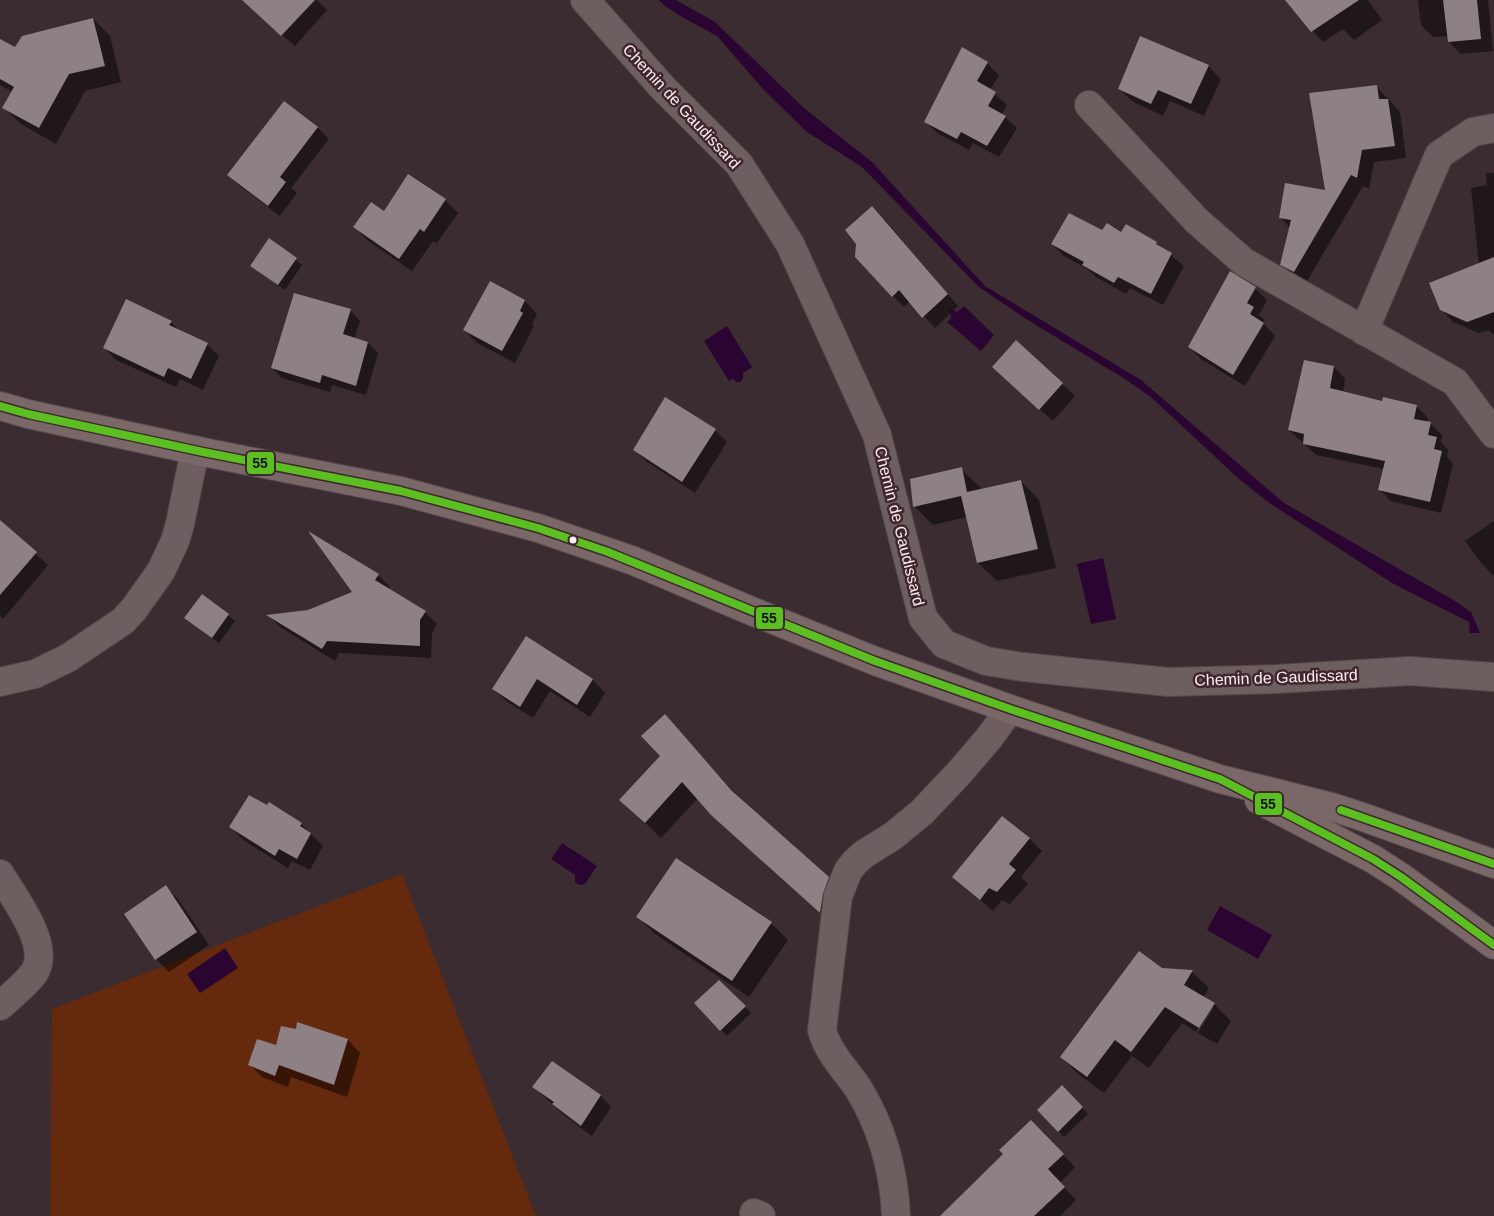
<svg xmlns="http://www.w3.org/2000/svg" width="1494" height="1216" viewBox="0 0 1494 1216" font-family="Arial,sans-serif">
<style>
.green{fill:#65290d}
.water{fill:#2b0532}
.shadow{fill:#0007}
.building{fill:#8d8186}
.lines{fill:none;stroke-linecap:round;stroke-linejoin:round}
.minor-casing{stroke:#54484c;stroke-width:30}
.primary-casing{stroke:#54484c;stroke-width:30}
.minor{stroke:#6d5f5f;stroke-width:28}
.primary{stroke:#7a6767;stroke-width:28}
.bus-1-casing{stroke:#40262e;stroke-width:11}
.bus-1{stroke:#5bbf21;stroke-width:8}
.bus-dot{fill:#fdeef1;stroke:#40262e;stroke-width:2}
.labels{text-anchor:middle;stroke-width:5;stroke-linejoin:round;paint-order:stroke}
.street-label{font-size:16px;fill:#fdeef1;stroke:#40262e}
.line-badge{stroke:#40262e;stroke-width:2}
.pale-badge-label{font-size:14px;text-anchor:middle;font-weight:bold;fill:#111}
</style>
<rect width="100%" height="100%" fill="#3a2c30"/>
<path class="green" d="M 402,874 L 536,1216 L 50,1216 L 52,1009 Z"/>
<g class="water">
<path d="M 659,0 L 676,0 L 715,22 L 804,108 L 873,163 L 985,286 L 1141,380 L 1284,503 L 1455,601 L 1471,612 L 1480,633 L 1470,633 L 1469,622 L 1392,583 L 1268,502 L 1239,479 L 1152,398 L 1125,379 L 1026,319 L 979,287 L 862,167 L 807,132 L 764,90 L 717,36 L 684,18 L 666,7 Z"/>
<path d="M 964,306 L 994,335 L 981,351 L 947,322 L 951,318 L 950,311 L 953,310 L 957,312 Z"/>
<path d="M 727,326 L 752,367 L 743,373 L 743,379 L 740,382 L 736,382 L 733,379 L 729,381 L 704,341 Z"/>
<path d="M 1103,558 L 1116,619 L 1091,624 L 1077,564 Z"/>
<path d="M 562,843 L 597,866 L 585,884 L 579,885 L 575,882 L 575,875 L 551,859 Z"/>
<path d="M 1220,906 L 1272,935 L 1258,959 L 1207,930 Z"/>
<path d="M 225,948 L 238,968 L 200,993 L 187,974 Z"/>
</g>
<g class="shadow">
<path d="M 265,0 L 317,0 L 327,10 L 295,46 L 267,22 Z"/>
<path d="M 1297,0 L 1368,0 L 1382,20 L 1354,40 L 1343,29 L 1323,42 L 1290,5 Z"/>
<path d="M 1418,0 L 1488,0 L 1493,51 L 1461,54 L 1449,42 L 1449,36 L 1433,37 L 1421,25 Z"/>
<path d="M 93,19 L 110,36 L 121,82 L 85,91 L 56,144 L 21,124 L 4,108 L 13,92 L 0,85 L 0,40 L 16,48 Z"/>
<path d="M 987,63 L 999,75 L 990,90 L 1007,105 L 1002,114 L 1017,128 L 999,157 L 973,143 L 969,150 L 937,133 L 925,121 Z"/>
<path d="M 1208,66 L 1221,79 L 1204,116 L 1170,101 L 1163,116 L 1132,101 L 1119,89 Z"/>
<path d="M 1376,86 L 1400,112 L 1406,158 L 1374,162 L 1369,189 L 1363,186 L 1306,283 L 1294,276 L 1282,264 L 1290,228 L 1280,217 L 1327,191 Z"/>
<path d="M 284,103 L 318,128 L 329,139 L 291,188 L 297,193 L 280,216 L 240,186 L 229,175 Z"/>
<path d="M 1486,173 L 1494,173 L 1494,335 L 1489,330 L 1479,333 L 1453,322 L 1441,309 L 1479,265 L 1471,188 L 1487,185 Z"/>
<path d="M 445,200 L 458,213 L 437,243 L 433,241 L 412,271 L 367,240 L 355,227 L 384,213 Z"/>
<path d="M 884,219 L 958,306 L 935,328 L 910,301 L 904,307 L 893,296 Z"/>
<path d="M 1102,232 L 1122,233 L 1156,243 L 1184,266 L 1163,305 L 1130,288 L 1126,294 L 1096,277 L 1086,268 L 1064,256 L 1052,244 Z"/>
<path d="M 270,240 L 302,265 L 285,290 L 252,266 Z"/>
<path d="M 490,282 L 525,301 L 537,314 L 532,324 L 534,326 L 515,363 L 477,343 L 464,330 Z"/>
<path d="M 1255,288 L 1267,300 L 1259,315 L 1265,320 L 1263,323 L 1275,336 L 1245,386 L 1201,359 L 1189,347 Z"/>
<path d="M 350,310 L 360,321 L 354,339 L 368,343 L 378,353 L 366,395 L 332,385 L 330,392 L 282,378 L 272,368 Z"/>
<path d="M 171,322 L 180,332 L 207,344 L 219,356 L 203,390 L 180,379 L 176,387 L 116,360 L 105,348 Z"/>
<path d="M 1016,342 L 1075,396 L 1053,421 L 1006,379 Z"/>
<path d="M 1334,367 L 1345,379 L 1343,393 L 1383,403 L 1416,406 L 1428,418 L 1427,423 L 1431,424 L 1442,435 L 1441,442 L 1448,450 L 1447,457 L 1453,464 L 1441,513 L 1391,501 L 1379,489 L 1384,469 L 1316,455 L 1289,430 Z"/>
<path d="M 715,430 L 727,442 L 695,493 L 647,462 L 634,450 Z"/>
<path d="M 961,469 L 980,487 L 981,490 L 1021,481 L 1039,500 L 1056,568 L 997,581 L 978,563 L 967,517 L 933,525 L 914,506 Z"/>
<path d="M 1494,521 L 1494,576 L 1482,564 L 1465,541 Z"/>
<path d="M 0,522 L 48,565 L 3,619 L 0,616 Z"/>
<path d="M 378,575 L 390,587 L 388,590 L 425,612 L 437,624 L 432,633 L 431,658 L 339,653 L 335,661 L 280,627 L 269,616 L 309,611 L 354,593 Z"/>
<path d="M 202,595 L 235,621 L 219,643 L 192,623 Z"/>
<path d="M 526,638 L 593,680 L 605,693 L 590,717 L 550,691 L 533,718 L 506,701 L 493,689 Z"/>
<path d="M 665,716 L 741,800 L 844,894 L 836,927 L 729,831 L 698,798 L 661,838 L 621,800 L 661,756 Z"/>
<path d="M 1002,818 L 1030,839 L 1042,851 L 1021,877 L 1028,884 L 1010,904 L 1002,900 L 993,911 L 954,877 Z"/>
<path d="M 301,824 L 323,846 L 310,870 L 292,861 L 288,868 L 243,840 L 231,827 Z"/>
<path d="M 165,887 L 178,899 L 209,945 L 169,972 L 156,959 L 125,914 Z"/>
<path d="M 638,917 L 771,923 L 788,940 L 749,997 L 655,934 Z"/>
<path d="M 1161,969 L 1192,972 L 1209,988 L 1203,998 L 1214,1004 L 1231,1021 L 1217,1044 L 1198,1033 L 1214,1007 L 1211,1007 L 1196,1032 L 1182,1023 L 1149,1068 L 1132,1056 L 1104,1093 L 1078,1074 L 1062,1057 Z"/>
<path d="M 719,981 L 751,1013 L 727,1036 L 696,1003 Z"/>
<path d="M 298,1023 L 348,1040 L 360,1053 L 347,1097 L 291,1077 L 288,1087 L 262,1077 L 250,1065 L 296,1031 Z"/>
<path d="M 552,1062 L 601,1096 L 611,1107 L 592,1136 L 564,1115 L 534,1087 Z"/>
<path d="M 1062,1087 L 1088,1114 L 1064,1137 L 1038,1110 Z"/>
<path d="M 1031,1122 L 1075,1167 L 1060,1183 L 1076,1200 L 1060,1216 L 1001,1216 L 1005,1154 Z"/>
</g>
<g class="building">
<path d="M 242,0 L 315,0 L 281,36 Z"/>
<path d="M 1285,0 L 1359,0 L 1311,32 Z"/>
<path d="M 1443,0 L 1477,0 L 1481,39 L 1448,42 Z"/>
<path d="M 93,18 L 105,66 L 69,74 L 39,128 L 2,108 L 14,87 L 0,79 L 0,39 L 15,47 L 22,36 Z"/>
<path d="M 1140,36 L 1209,65 L 1191,104 L 1158,90 L 1151,104 L 1118,89 Z"/>
<path d="M 962,47 L 988,62 L 977,81 L 996,92 L 988,106 L 1006,116 L 987,146 L 961,132 L 957,139 L 924,122 Z"/>
<path d="M 1377,85 L 1379,99 L 1388,99 L 1395,146 L 1362,150 L 1357,178 L 1351,175 L 1294,272 L 1280,265 L 1291,220 L 1279,218 L 1285,183 L 1325,190 L 1309,93 Z"/>
<path d="M 284,101 L 318,127 L 280,177 L 286,182 L 268,206 L 227,175 Z"/>
<path d="M 408,174 L 446,199 L 424,232 L 420,229 L 399,259 L 353,227 L 371,202 L 384,211 Z"/>
<path d="M 872,206 L 948,294 L 922,318 L 899,290 L 892,297 L 855,257 L 856,244 L 845,230 Z"/>
<path d="M 1069,213 L 1102,230 L 1107,223 L 1121,232 L 1126,224 L 1157,242 L 1156,244 L 1172,253 L 1151,294 L 1118,277 L 1114,283 L 1082,265 L 1084,262 L 1051,244 Z"/>
<path d="M 269,238 L 297,258 L 278,285 L 250,266 Z"/>
<path d="M 1494,257 L 1494,312 L 1467,322 L 1440,310 L 1429,283 Z"/>
<path d="M 1230,271 L 1256,287 L 1247,303 L 1254,307 L 1250,314 L 1264,323 L 1233,375 L 1188,347 Z"/>
<path d="M 490,281 L 525,300 L 520,311 L 523,313 L 502,351 L 463,330 Z"/>
<path d="M 294,293 L 351,309 L 343,334 L 368,342 L 356,386 L 322,375 L 320,383 L 271,368 Z"/>
<path d="M 126,299 L 172,321 L 169,325 L 208,343 L 191,379 L 168,368 L 164,377 L 103,348 Z"/>
<path d="M 1016,340 L 1063,383 L 1039,410 L 992,367 Z"/>
<path d="M 1304,360 L 1334,366 L 1330,388 L 1382,401 L 1383,397 L 1417,405 L 1414,419 L 1431,422 L 1428,435 L 1437,437 L 1434,449 L 1442,451 L 1430,502 L 1378,490 L 1385,461 L 1303,444 L 1304,434 L 1288,430 Z"/>
<path d="M 665,397 L 716,429 L 682,482 L 633,450 Z"/>
<path d="M 962,467 L 967,492 L 1021,480 L 1038,549 L 977,563 L 961,496 L 913,507 L 910,479 Z"/>
<path d="M 0,520 L 37,552 L 0,595 Z"/>
<path d="M 308,531 L 379,574 L 375,580 L 426,611 L 420,620 L 420,646 L 327,641 L 322,649 L 266,615 L 308,610 L 352,592 Z"/>
<path d="M 202,594 L 229,614 L 212,638 L 184,618 Z"/>
<path d="M 526,636 L 593,679 L 577,705 L 537,679 L 520,707 L 492,689 Z"/>
<path d="M 665,714 L 732,791 L 829,877 L 823,894 L 820,913 L 711,815 L 682,782 L 645,823 L 619,800 L 660,756 L 641,736 Z"/>
<path d="M 249,795 L 267,805 L 269,802 L 302,823 L 300,826 L 311,833 L 297,859 L 279,849 L 275,856 L 229,827 Z"/>
<path d="M 1002,816 L 1030,838 L 1009,864 L 1016,870 L 997,892 L 989,888 L 980,900 L 952,877 Z"/>
<path d="M 676,858 L 772,922 L 732,981 L 636,917 Z"/>
<path d="M 166,885 L 197,932 L 155,960 L 124,914 Z"/>
<path d="M 1139,951 L 1162,968 L 1193,970 L 1184,985 L 1215,1003 L 1199,1028 L 1165,1007 L 1131,1052 L 1115,1040 L 1087,1077 L 1060,1057 Z"/>
<path d="M 719,980 L 746,1006 L 720,1031 L 694,1003 Z"/>
<path d="M 297,1022 L 348,1039 L 334,1085 L 279,1065 L 275,1076 L 248,1065 L 257,1039 L 276,1045 L 281,1026 L 296,1029 Z"/>
<path d="M 552,1061 L 601,1095 L 581,1126 L 552,1104 L 554,1102 L 532,1087 Z"/>
<path d="M 1062,1085 L 1083,1107 L 1058,1132 L 1037,1110 Z"/>
<path d="M 1031,1120 L 1064,1154 L 1048,1169 L 1065,1187 L 1034,1216 L 940,1216 L 1003,1154 L 999,1150 Z"/>
</g>
<g class="lines">
<g class="minor-casing">
<g id="minor">
<path d="M 585,0 L 663,88 L 739,164 L 790,244 L 877,435 L 923,618 L 944,644 L 986,661 L 1023,667 L 1168,682 L 1277,679 L 1410,671 L 1494,677"/>
<path d="M 1089,105 L 1197,221 L 1244,262 L 1455,382 L 1494,434"/>
<path d="M 1364,331 L 1439,155 L 1473,132 L 1494,128"/>
<path d="M 0,682 L 35,674 L 68,658 L 123,621 L 134,609 L 161,571 L 175,541 L 180,524 L 195,450"/>
<path d="M 0,874 C 14,898 52,946 34,973 C 25,985 11,996 0,1006"/>
<path d="M 754,1213 L 761,1216"/>
<path d="M 896,1216 C 894,1171 882,1127 858,1088 C 845,1069 828,1053 822,1030 L 838,896 L 848,871 L 855,862 L 864,854 L 893,836 L 922,812 L 959,773 L 989,738 L 1010,709"/>
</g>
</g>
<g class="primary-casing">
<g id="primary">
<path d="M 0,406 L 28,414 L 203,452 L 401,491 L 538,528 L 634,561 L 749,610 L 875,661 L 1010,709 L 1220,779 L 1332,807 L 1360,816 L 1494,864"/>
<path d="M 1259,800 L 1373,859 L 1401,877 L 1494,945"/>
</g>
</g>
<use href="#minor" class="minor"/>
<use href="#primary" class="primary"/>
<g class="bus-1-casing">
<g id="bus-1">
<path d="M 0,406 L 28,414 L 203,452 L 401,491 L 538,528 L 608,552 L 875,661 L 1010,709 L 1220,779 L 1373,859 L 1401,877 L 1494,945"/>
<path d="M 1341,810 L 1494,864"/>
</g>
</g>
<use href="#bus-1" class="bus-1"/>
</g>
<circle class="bus-dot" cx="573" cy="540" r="4.5"/>
<g class="labels">
<g class="street-label">
<text transform="translate(682 106) rotate(47)" y="6">Chemin de Gaudissard</text>
<text transform="translate(900 526) rotate(76)" y="6">Chemin de Gaudissard</text>
<text transform="translate(1276 677) rotate(-2)" y="6">Chemin de Gaudissard</text>
</g>
</g>
<g class="line-badge">
<rect x="246" y="451" width="29" height="24" rx="5" fill="#5bbf21"/>
<rect x="755" y="606" width="29" height="24" rx="5" fill="#5bbf21"/>
<rect x="1254" y="792" width="29" height="24" rx="5" fill="#5bbf21"/>
</g>
<g class="pale-badge-label">
<text x="260" y="468">55</text>
<text x="769" y="623">55</text>
<text x="1268" y="809">55</text>
</g>
</svg>
